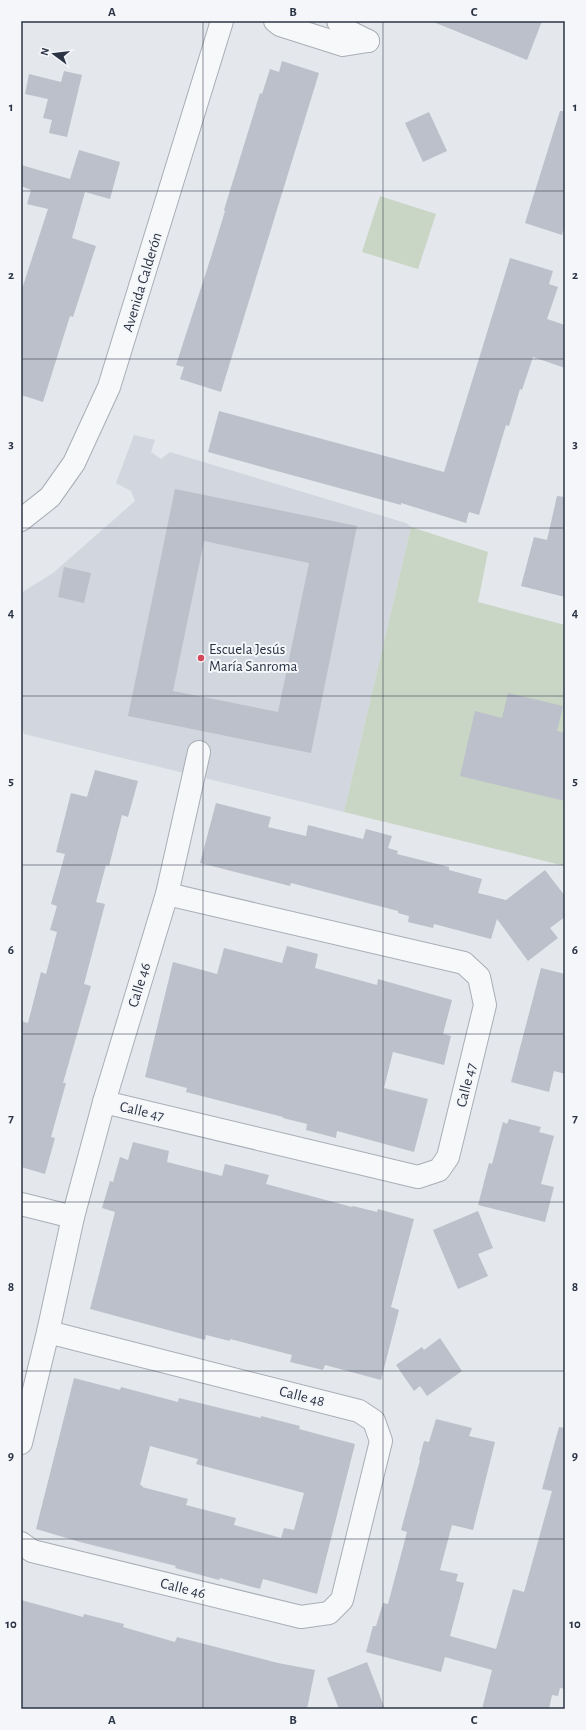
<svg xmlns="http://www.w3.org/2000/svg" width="586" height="1730" viewBox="0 0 586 1730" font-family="'Alegreya Sans',sans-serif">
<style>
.built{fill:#d2d6de}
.green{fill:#c9d6c5}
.building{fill:#bbc0ca;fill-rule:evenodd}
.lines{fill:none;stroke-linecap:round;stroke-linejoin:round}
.minor-casing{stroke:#a9aeb7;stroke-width:24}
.minor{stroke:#f7f8fa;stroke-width:22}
.grid{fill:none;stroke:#2b3445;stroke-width:1;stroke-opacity:0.55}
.poi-dot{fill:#d1495b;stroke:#f4f6f9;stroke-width:1.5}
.labels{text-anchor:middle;stroke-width:4;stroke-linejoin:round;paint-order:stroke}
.street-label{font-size:15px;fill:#2b3445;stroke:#f4f6f9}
.poi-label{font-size:15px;fill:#2b3445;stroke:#f4f6f9;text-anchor:start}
.neatline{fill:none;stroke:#2b3445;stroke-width:1.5}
.grid-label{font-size:13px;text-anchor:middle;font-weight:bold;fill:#2b3445}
</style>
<rect width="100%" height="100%" fill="#e4e7ec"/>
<path class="built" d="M 134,435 L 155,440 L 151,452 L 161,459 L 170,452 L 406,523 L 411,527 L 344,812 L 24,734 L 21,723 L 21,593 L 53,573 L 135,501 L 131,491 L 116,483 Z"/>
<g class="green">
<path d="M 380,196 L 436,214 L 418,269 L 362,252 Z"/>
<path d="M 411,527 L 488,552 L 478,602 L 565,625 L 565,866 L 344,812 Z"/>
</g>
<g class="building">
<path d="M 431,21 L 542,21 L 527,60 Z"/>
<path d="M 282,61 L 319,73 L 221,392 L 180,379 L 184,367 L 176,365 L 211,257 L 225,211 L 224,210 L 260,93 L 262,94 L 270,69 L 279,72 Z"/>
<path d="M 64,71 L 82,75 L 67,137 L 49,133 L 52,120 L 43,118 L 48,99 L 25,94 L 29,74 L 61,82 Z"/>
<path d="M 560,111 L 565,111 L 565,223 L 562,235 L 525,223 Z"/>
<path d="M 429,112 L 447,151 L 423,162 L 405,123 Z"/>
<path d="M 79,150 L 120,162 L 110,199 L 85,192 L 72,238 L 96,246 L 73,317 L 70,316 L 43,402 L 21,395 L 21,292 L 48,209 L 27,204 L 31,190 L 21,186 L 21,165 L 70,179 Z"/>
<path d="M 510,258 L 553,271 L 549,284 L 558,287 L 547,319 L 565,325 L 565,368 L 533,357 L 522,390 L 520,389 L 509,426 L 506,425 L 479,515 L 469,512 L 466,523 L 401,503 L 401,505 L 208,452 L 219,411 L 444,472 Z"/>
<path d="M 175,489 L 357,526 L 311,753 L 128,716 ZM 204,541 L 309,563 L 278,712 L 173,691 Z"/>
<path d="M 557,496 L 565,497 L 565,597 L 521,586 L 534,537 L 547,540 Z"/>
<path d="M 64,567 L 91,573 L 84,603 L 58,597 Z"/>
<path d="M 508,693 L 563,706 L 557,731 L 565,733 L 565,801 L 460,776 L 475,711 L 502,718 Z"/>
<path d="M 95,770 L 138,781 L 128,817 L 122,815 L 109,866 L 106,865 L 96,902 L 105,904 L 84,984 L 91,986 L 63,1083 L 66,1083 L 51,1137 L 55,1138 L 45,1174 L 21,1167 L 21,1021 L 28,1023 L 41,972 L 46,974 L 57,932 L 50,930 L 57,906 L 51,904 L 65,854 L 56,852 L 71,793 L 87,797 Z"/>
<path d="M 216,803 L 271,817 L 268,827 L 306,836 L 308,825 L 363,839 L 366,829 L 392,836 L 388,848 L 398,851 L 397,854 L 449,867 L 449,870 L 482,879 L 478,893 L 506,900 L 545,870 L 565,896 L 565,917 L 550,928 L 558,938 L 528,961 L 497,919 L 491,939 L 434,924 L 433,928 L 408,922 L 409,916 L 398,913 L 398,911 L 291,883 L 290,886 L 200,863 Z"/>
<path d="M 287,946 L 318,954 L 315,968 L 377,985 L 378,979 L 452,1000 L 443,1034 L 451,1036 L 444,1065 L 393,1052 L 384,1088 L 428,1099 L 414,1152 L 337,1131 L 336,1138 L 306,1130 L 307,1124 L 283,1118 L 283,1117 L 186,1092 L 187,1088 L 145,1077 L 173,962 L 217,974 L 224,948 L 282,963 Z"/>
<path d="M 541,968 L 565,974 L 565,1074 L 554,1071 L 549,1092 L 511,1082 Z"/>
<path d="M 509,1119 L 541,1127 L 539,1132 L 554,1136 L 541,1184 L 554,1187 L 545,1222 L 478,1205 L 489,1163 L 492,1164 L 503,1122 L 507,1124 Z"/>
<path d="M 133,1142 L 169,1151 L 167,1162 L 222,1176 L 225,1164 L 269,1175 L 266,1184 L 352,1207 L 353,1206 L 377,1212 L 378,1209 L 414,1219 L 391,1307 L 399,1310 L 381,1380 L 325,1365 L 323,1370 L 290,1362 L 292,1355 L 230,1339 L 230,1341 L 206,1335 L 205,1340 L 90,1309 L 115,1212 L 102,1208 L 110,1181 L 113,1182 L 120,1157 L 128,1160 Z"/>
<path d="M 478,1211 L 493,1248 L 478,1254 L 488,1276 L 458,1289 L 433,1230 Z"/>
<path d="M 440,1338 L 462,1371 L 427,1396 L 420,1386 L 414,1391 L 396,1365 L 422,1347 L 424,1350 Z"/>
<path d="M 74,1378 L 120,1390 L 121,1387 L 178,1402 L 179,1398 L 261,1418 L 261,1416 L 300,1426 L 299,1429 L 355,1444 L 317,1594 L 263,1579 L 260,1589 L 220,1578 L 219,1580 L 175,1568 L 176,1566 L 80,1542 L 36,1529 ZM 150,1446 L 198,1459 L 196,1464 L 304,1493 L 294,1530 L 284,1528 L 281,1538 L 234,1525 L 236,1518 L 186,1505 L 188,1499 L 142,1487 L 143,1486 L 140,1485 Z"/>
<path d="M 436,1419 L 472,1428 L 469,1436 L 495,1442 L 473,1530 L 452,1525 L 440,1570 L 458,1574 L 456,1581 L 464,1583 L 450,1636 L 496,1649 L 513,1589 L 524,1592 L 552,1491 L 542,1489 L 559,1427 L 565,1428 L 565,1689 L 560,1688 L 558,1696 L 552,1695 L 549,1709 L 482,1709 L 492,1670 L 445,1657 L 441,1672 L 366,1652 L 373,1626 L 376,1626 L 383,1603 L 388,1604 L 407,1532 L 401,1530 L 420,1460 L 419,1460 L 424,1441 L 429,1442 Z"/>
<path d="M 21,1600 L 83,1617 L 84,1614 L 124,1624 L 123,1627 L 175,1642 L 177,1637 L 278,1663 L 315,1670 L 307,1709 L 21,1709 Z"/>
<path d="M 367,1662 L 385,1709 L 339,1709 L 327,1678 Z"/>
</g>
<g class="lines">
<g class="minor-casing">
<g id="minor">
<path d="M 275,21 L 280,25 L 343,45 L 368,41"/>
<path d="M 338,21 L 342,28 L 368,41"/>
<path d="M 21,520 L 50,497 L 74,463 L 109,387 L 222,21"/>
<path d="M 104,1102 L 418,1177 L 439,1170 L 448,1157 L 485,1005 L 479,977 L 464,963 L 167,894"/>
<path d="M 21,1204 L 73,1217"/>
<path d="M 21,1443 L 48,1332 L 73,1217 L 104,1102 L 167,894 L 199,752"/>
<path d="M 21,1543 L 32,1551 L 301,1617 L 329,1613 L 342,1600 L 381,1441 L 374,1421 L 359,1411 L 48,1332"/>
</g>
</g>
<use href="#minor" class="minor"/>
</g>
<path class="grid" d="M 203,21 L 203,1709M 383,21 L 383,1709M 21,191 L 565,191M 21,359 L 565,359M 21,528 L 565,528M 21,696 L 565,696M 21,865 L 565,865M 21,1034 L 565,1034M 21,1202 L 565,1202M 21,1371 L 565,1371M 21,1539 L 565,1539"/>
<circle class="poi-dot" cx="201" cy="658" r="4"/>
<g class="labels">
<g class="street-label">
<text transform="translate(142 282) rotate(-73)" y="5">Avenida Calderón</text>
<text transform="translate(139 985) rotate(-73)" y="5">Calle 46</text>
<text transform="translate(466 1085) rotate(-76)" y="5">Calle 47</text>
<text transform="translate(142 1111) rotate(13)" y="5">Calle 47</text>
<text transform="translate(302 1396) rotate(14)" y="5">Calle 48</text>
<text transform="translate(183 1588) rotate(14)" y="5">Calle 46</text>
</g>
<g class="poi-label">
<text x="209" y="654">Escuela Jesús<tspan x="209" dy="17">María Sanroma</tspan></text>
</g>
</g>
<rect width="586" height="1730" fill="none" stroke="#f4f6f9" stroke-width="44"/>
<g transform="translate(54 54) rotate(285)" stroke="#f4f6f9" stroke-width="3" paint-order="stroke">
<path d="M0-3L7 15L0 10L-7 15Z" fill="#2b3445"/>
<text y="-6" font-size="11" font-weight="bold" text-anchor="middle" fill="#2b3445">N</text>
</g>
<rect x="22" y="22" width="542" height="1686" class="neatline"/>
<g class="grid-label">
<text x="112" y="16">A</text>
<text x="293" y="16">B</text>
<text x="474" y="16">C</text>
<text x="11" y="111">1</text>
<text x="575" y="111">1</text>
<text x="11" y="279">2</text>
<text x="575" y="279">2</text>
<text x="11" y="448">3</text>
<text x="575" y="448">3</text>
<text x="11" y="617">4</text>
<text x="575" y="617">4</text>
<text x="11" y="785">5</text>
<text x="575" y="785">5</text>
<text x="11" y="954">6</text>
<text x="575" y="954">6</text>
<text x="11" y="1122">7</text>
<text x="575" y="1122">7</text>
<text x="11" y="1291">8</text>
<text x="575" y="1291">8</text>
<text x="11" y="1460">9</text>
<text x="575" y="1460">9</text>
<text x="11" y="1628">10</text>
<text x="575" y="1628">10</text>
<text x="112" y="1724">A</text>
<text x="293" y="1724">B</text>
<text x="474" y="1724">C</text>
</g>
</svg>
